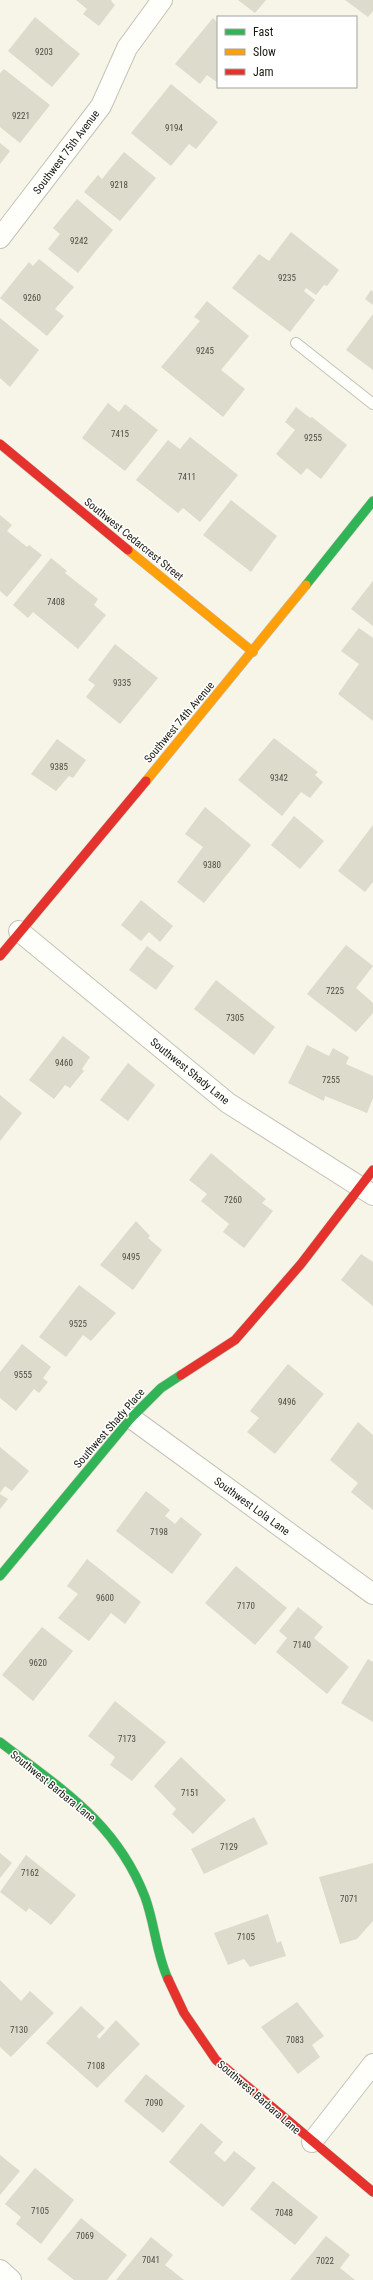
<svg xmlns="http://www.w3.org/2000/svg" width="373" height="2280" viewBox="0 0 373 2280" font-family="'Roboto Condensed',sans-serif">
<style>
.building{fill:#dddbcb}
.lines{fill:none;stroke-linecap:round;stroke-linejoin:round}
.lane-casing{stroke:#c4c3b8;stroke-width:12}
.street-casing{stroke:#c4c3b8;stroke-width:22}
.fast-casing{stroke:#c4c3b8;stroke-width:10}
.slow-casing{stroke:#c4c3b8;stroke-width:10}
.jam-casing{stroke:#c4c3b8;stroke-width:10}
.lane{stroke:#fefefb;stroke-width:10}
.street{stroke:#fefefb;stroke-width:20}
.fast{stroke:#30b455;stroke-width:9}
.slow{stroke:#ff9f0a;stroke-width:9}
.jam{stroke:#e5322d;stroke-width:9}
.labels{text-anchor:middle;stroke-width:3;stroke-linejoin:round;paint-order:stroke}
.number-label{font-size:9px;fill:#4c4c41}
.street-label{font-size:11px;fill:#191910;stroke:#fff}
</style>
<rect width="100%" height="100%" fill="#f7f5e7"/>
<g class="building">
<path d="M 76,0 L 112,0 L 111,1 L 115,5 L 99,26 L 83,14 L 87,9 Z"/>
<path d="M 238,0 L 266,0 L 255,13 Z"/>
<path d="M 345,0 L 373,0 L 373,11 L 368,17 Z"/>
<path d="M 35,17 L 80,54 L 52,87 L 8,51 Z"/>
<path d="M 213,18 L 218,23 L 218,83 L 207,75 L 200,84 L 175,64 Z"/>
<path d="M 4,69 L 50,105 L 20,143 L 0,127 L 0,73 Z"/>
<path d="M 171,84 L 218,122 L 196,149 L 189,144 L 171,166 L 131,133 Z"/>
<path d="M 0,143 L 10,151 L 0,164 Z"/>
<path d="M 124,152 L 156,178 L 120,221 L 84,192 L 98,175 L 102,179 Z"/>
<path d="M 77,199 L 113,230 L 78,273 L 48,249 L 60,234 L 53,228 Z"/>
<path d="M 291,232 L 339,270 L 327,286 L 324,285 L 316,295 L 306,288 L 304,291 L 315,300 L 290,332 L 232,288 L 259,254 L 269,261 Z"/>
<path d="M 39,259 L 74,287 L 55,309 L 64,316 L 47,336 L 0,298 L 29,262 L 33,266 Z"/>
<path d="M 371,290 L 373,292 L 373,305 L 365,299 Z"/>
<path d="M 207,301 L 249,336 L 221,370 L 245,389 L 223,417 L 161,367 L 200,321 L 194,317 Z"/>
<path d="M 373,314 L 373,370 L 346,350 Z"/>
<path d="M 0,318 L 39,350 L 10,387 L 0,378 Z"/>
<path d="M 108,403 L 119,412 L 125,404 L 158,430 L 125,471 L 82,438 Z"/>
<path d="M 296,407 L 310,418 L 312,417 L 347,445 L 321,479 L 307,468 L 301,475 L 276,454 L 295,430 L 285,422 Z"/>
<path d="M 190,437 L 238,475 L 200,522 L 183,508 L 178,513 L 136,480 L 168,440 L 180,449 Z"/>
<path d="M 231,500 L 277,536 L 251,572 L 203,535 Z"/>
<path d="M 0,515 L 12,525 L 7,531 L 27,547 L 29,545 L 42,555 L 7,597 L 0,591 Z"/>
<path d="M 51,558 L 67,571 L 65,573 L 98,599 L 94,605 L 106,615 L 78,649 L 33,612 L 28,618 L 13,605 Z"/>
<path d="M 373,581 L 373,626 L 351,609 Z"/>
<path d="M 359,628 L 373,638 L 373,721 L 338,694 L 359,664 L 341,651 Z"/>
<path d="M 115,644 L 158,678 L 120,724 L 86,697 L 95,685 L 88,680 Z"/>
<path d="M 274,738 L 318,772 L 315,775 L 323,782 L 310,798 L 301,792 L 282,816 L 238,780 Z"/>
<path d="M 57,739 L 86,760 L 73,778 L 69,776 L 56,791 L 31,774 Z"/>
<path d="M 205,807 L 251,845 L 204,903 L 177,882 L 203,847 L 185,834 Z"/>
<path d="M 294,816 L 324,841 L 300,869 L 271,845 Z"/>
<path d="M 373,825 L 373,882 L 365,892 L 338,871 Z"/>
<path d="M 141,900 L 173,926 L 160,942 L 149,932 L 141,941 L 121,925 Z"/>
<path d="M 346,945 L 373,966 L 356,988 L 373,1003 L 373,1013 L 356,1032 L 307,994 Z"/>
<path d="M 147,946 L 174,966 L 156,990 L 129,970 Z"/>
<path d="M 216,980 L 275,1027 L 254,1055 L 194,1009 Z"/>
<path d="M 63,1036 L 90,1057 L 82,1069 L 84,1071 L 70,1088 L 65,1085 L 54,1099 L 29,1080 Z"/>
<path d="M 307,1045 L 329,1056 L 333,1048 L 349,1057 L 346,1064 L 373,1076 L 373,1098 L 367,1113 L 325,1096 L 324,1101 L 288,1083 Z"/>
<path d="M 128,1063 L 155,1085 L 128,1121 L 100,1100 Z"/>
<path d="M 0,1095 L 22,1113 L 0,1141 Z"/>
<path d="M 211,1153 L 266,1199 L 262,1203 L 273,1211 L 244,1248 L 223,1232 L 229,1224 L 201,1201 L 207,1194 L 189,1180 Z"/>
<path d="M 136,1221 L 150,1236 L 148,1238 L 162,1250 L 133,1290 L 100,1265 Z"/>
<path d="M 361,1254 L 373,1262 L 373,1306 L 341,1280 Z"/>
<path d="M 79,1285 L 116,1313 L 91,1341 L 83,1335 L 66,1357 L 39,1337 Z"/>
<path d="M 22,1344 L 51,1367 L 43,1378 L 48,1382 L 39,1393 L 34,1389 L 16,1411 L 0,1398 L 0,1372 Z"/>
<path d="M 288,1364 L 324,1394 L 275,1454 L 247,1432 L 259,1418 L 250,1411 Z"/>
<path d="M 358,1422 L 373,1435 L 373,1510 L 351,1492 L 358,1483 L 330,1460 Z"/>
<path d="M 0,1447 L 29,1471 L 12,1491 L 5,1486 L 0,1493 Z"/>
<path d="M 146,1491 L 170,1510 L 165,1516 L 175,1524 L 181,1517 L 202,1534 L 172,1574 L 116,1531 Z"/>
<path d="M 0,1494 L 8,1499 L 0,1509 Z"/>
<path d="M 87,1559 L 141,1602 L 125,1624 L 111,1613 L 89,1641 L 58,1618 L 78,1594 L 67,1586 Z"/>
<path d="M 236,1566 L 287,1608 L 255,1645 L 205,1603 Z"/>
<path d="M 298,1607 L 323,1627 L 314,1638 L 349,1667 L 327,1694 L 276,1652 L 287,1638 L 279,1631 Z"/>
<path d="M 42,1627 L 73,1651 L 33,1701 L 2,1675 Z"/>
<path d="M 368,1659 L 373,1662 L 373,1722 L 341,1703 Z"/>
<path d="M 115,1701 L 166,1742 L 132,1781 L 110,1765 L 115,1757 L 88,1736 Z"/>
<path d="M 181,1757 L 226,1800 L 193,1834 L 172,1814 L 176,1809 L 154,1786 Z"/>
<path d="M 254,1817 L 268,1844 L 204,1874 L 191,1849 Z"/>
<path d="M 0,1853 L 12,1863 L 0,1878 Z"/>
<path d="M 26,1855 L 76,1895 L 51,1925 L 29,1908 L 26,1912 L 0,1892 Z"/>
<path d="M 373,1863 L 373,1921 L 357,1939 L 340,1944 L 319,1877 Z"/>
<path d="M 268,1914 L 277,1943 L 281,1941 L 286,1956 L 250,1967 L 244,1959 L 228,1965 L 214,1933 Z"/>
<path d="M 0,1980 L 21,2001 L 30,1991 L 54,2013 L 11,2057 L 0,2047 Z"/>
<path d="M 297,2002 L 324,2036 L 312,2045 L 320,2057 L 298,2074 L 261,2027 Z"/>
<path d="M 81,2006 L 105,2028 L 97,2036 L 99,2039 L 116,2020 L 140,2044 L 97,2088 L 46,2043 Z"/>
<path d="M 146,2074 L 185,2106 L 163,2133 L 124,2101 Z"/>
<path d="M 201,2123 L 223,2142 L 214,2153 L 225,2162 L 234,2151 L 256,2168 L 223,2207 L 169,2162 Z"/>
<path d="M 0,2155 L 20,2171 L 0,2195 Z"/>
<path d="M 35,2168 L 74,2200 L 41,2244 L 16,2224 L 21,2217 L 5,2204 Z"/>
<path d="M 273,2181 L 318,2217 L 295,2245 L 250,2209 Z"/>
<path d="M 81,2218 L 127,2255 L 107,2280 L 74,2280 L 47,2259 Z"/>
<path d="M 326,2236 L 350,2255 L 340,2268 L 355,2280 L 290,2280 Z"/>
<path d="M 151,2237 L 173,2255 L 165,2265 L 184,2280 L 116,2280 Z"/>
</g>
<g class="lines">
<g class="lane-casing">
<path id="lane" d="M 296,343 L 373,404"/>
</g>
<g class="street-casing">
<g id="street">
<path d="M 0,238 L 101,106 L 127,48 L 162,0"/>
<path d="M 19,931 L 228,1103 L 373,1195"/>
<path d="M 131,1418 L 373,1594"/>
<path d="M 312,2142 L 373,2064"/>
<path d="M 0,2270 L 11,2280"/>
</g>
</g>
<g class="fast-casing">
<g id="fast">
<path d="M 306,585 L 373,501"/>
<path d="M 0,1576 L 131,1418 L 161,1388 L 181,1375"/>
<path d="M 0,1742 C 61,1789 116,1822 145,1897 C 155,1924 156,1953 168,1979"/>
</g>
</g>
<g class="slow-casing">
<g id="slow">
<path d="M 128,550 L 253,652"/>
<path d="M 146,781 L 306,585"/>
</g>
</g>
<g class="jam-casing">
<g id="jam">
<path d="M 0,444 L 128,550"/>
<path d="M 0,956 L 146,781"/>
<path d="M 181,1375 L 235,1340 L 301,1264 L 373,1170"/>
<path d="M 168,1979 L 184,2013 L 216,2060 L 373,2192"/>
</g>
</g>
<use href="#lane" class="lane"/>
<use href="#street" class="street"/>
<use href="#fast" class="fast"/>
<use href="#slow" class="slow"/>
<use href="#jam" class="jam"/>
</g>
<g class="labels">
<g class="number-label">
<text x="44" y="55">9203</text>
<text x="21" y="119">9221</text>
<text x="174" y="131">9194</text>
<text x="119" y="188">9218</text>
<text x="79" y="244">9242</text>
<text x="287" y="281">9235</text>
<text x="32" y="301">9260</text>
<text x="205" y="354">9245</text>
<text x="120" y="437">7415</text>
<text x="313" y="441">9255</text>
<text x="187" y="480">7411</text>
<text x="56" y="605">7408</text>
<text x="122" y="686">9335</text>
<text x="59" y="770">9385</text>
<text x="279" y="781">9342</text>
<text x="212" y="868">9380</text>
<text x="335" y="994">7225</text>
<text x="235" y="1021">7305</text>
<text x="64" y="1066">9460</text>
<text x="331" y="1083">7255</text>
<text x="233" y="1203">7260</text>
<text x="131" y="1260">9495</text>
<text x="78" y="1327">9525</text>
<text x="23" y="1378">9555</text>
<text x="287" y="1405">9496</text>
<text x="159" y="1535">7198</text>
<text x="105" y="1601">9600</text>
<text x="246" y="1609">7170</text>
<text x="302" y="1648">7140</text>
<text x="38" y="1666">9620</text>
<text x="127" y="1742">7173</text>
<text x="190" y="1796">7151</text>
<text x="229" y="1850">7129</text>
<text x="30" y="1876">7162</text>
<text x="349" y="1902">7071</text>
<text x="246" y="1940">7105</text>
<text x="19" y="2033">7130</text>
<text x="295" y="2043">7083</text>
<text x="96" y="2069">7108</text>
<text x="154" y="2106">7090</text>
<text x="40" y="2214">7105</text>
<text x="284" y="2216">7048</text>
<text x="85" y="2239">7069</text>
<text x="151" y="2263">7041</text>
<text x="325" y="2264">7022</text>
</g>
<g class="street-label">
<text transform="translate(66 152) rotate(-53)" y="4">Southwest 75th Avenue</text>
<text transform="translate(134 539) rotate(39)" y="4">Southwest Cedarcrest Street</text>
<text transform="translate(179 722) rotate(-50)" y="4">Southwest 74th Avenue</text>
<text transform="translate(190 1071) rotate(39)" y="4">Southwest Shady Lane</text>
<text transform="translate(109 1428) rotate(-49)" y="4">Southwest Shady Place</text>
<text transform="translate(252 1506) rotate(36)" y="4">Southwest Lola Lane</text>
<text transform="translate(53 1786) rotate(39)" y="4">Southwest Barbara Lane</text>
<text transform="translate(259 2097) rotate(41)" y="4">Southwest Barbara Lane</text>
</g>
</g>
<rect x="217" y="16" width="140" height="72" fill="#ffffff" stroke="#a3a39f"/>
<rect x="225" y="29" width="20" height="6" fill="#30b455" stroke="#a3a39f"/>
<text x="253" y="36" font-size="12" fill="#191910">Fast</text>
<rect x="225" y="49" width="20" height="6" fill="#ff9f0a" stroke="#a3a39f"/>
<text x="253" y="56" font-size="12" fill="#191910">Slow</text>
<rect x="225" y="69" width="20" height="6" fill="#e5322d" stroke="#a3a39f"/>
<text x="253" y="76" font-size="12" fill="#191910">Jam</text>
</svg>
